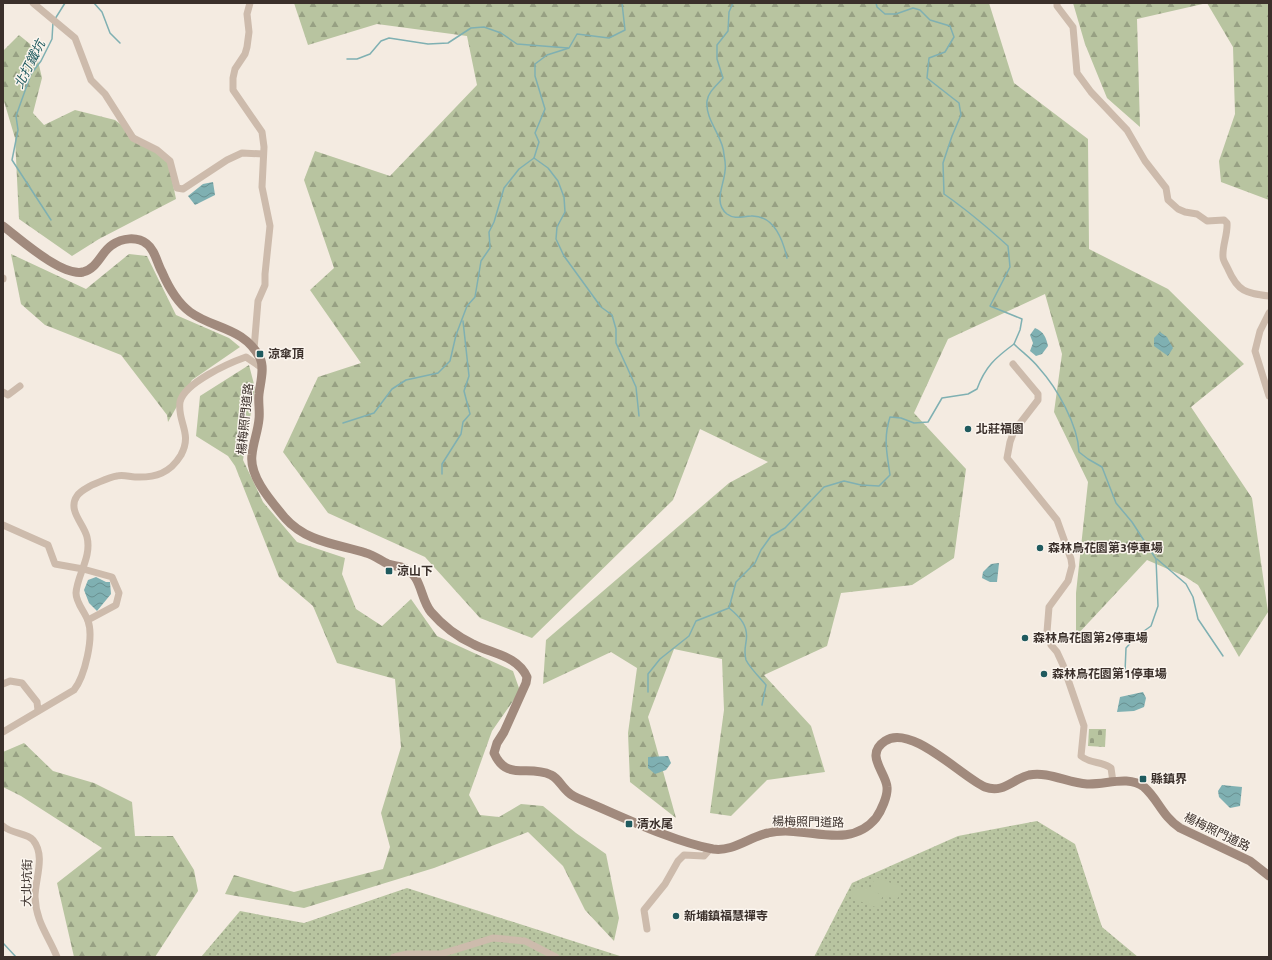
<svg xmlns="http://www.w3.org/2000/svg" width="1272" height="960" viewBox="0 0 1272 960" font-family="'Titillium Web','Noto Sans TC',sans-serif">
<style>
.grass{fill:url(#grass-dots)}
.forest{fill:url(#forest-firs)}
.cemetery{fill:url(#cemetery-stones)}
.pitch{fill:#b8c4a0}
.water{fill:url(#water-waves)}
.lines{fill:none;stroke-linecap:round;stroke-linejoin:round}
.stream{stroke:#7fb0b2;stroke-width:1.5}
.street{stroke:#cdbbac;stroke-width:7}
.secondary{stroke:#a18a7d;stroke-width:9}
.poi-dot{fill:#1f5a5e;stroke:#fbf5ee;stroke-width:1.5}
.labels{text-anchor:middle;stroke-width:3;stroke-linejoin:round;paint-order:stroke}
.poi-label{font-size:12px;font-weight:bold;fill:#3b302b;stroke:#fbf5ee;text-anchor:start}
.street-label{font-size:12px;fill:#3b302b;stroke:#fbf5ee}
.water-label{font-size:13px;font-style:italic;fill:#1f5a5e;stroke:#fbf5ee}
</style>
<defs>
<pattern id="grass-dots" width="8" height="8" patternUnits="userSpaceOnUse"><rect width="8" height="8" fill="#b8c4a0"/><path d="M2 2h.1M6 6h.1" fill="none" stroke="#97a083" stroke-width="1.8" stroke-linecap="round"/></pattern>
<pattern id="forest-firs" width="22" height="20" patternUnits="userSpaceOnUse"><rect width="22" height="20" fill="#b8c4a0"/><path d="M5 1l3.5 6h-7zM16 11l3.5 6h-7z" fill="#97a083"/></pattern>
<pattern id="cemetery-stones" width="16" height="16" patternUnits="userSpaceOnUse"><rect width="16" height="16" fill="#b8c4a0"/><path d="M2 7V4a2 2 0 0 1 4 0v3zM10 15v-3a2 2 0 0 1 4 0v3z" fill="#97a083"/></pattern>
<pattern id="water-waves" width="16" height="10" patternUnits="userSpaceOnUse"><rect width="16" height="10" fill="#7fb0b2"/><path d="M0 5q4-4 8 0t8 0" fill="none" stroke="#699091"/></pattern>
</defs>
<rect width="100%" height="100%" fill="#f4ebe1"/>
<g class="grass">
<path d="M 1037,821 L 1075,844 L 1102,927 L 1138,957 L 814,957 L 852,883 L 958,836 Z"/>
<path d="M 407,888 L 623,957 L 201,957 L 240,911 L 304,923 Z"/>
</g>
<g class="forest">
<path d="M 294,3 L 989,3 L 1014,83 L 1088,139 L 1089,249 L 1168,289 L 1244,364 L 1191,407 L 1252,498 L 1268,612 L 1239,657 L 1198,585 L 1184,576 L 1147,560 L 1076,636 L 1076,593 L 1088,482 L 1054,412 L 1062,354 L 1045,294 L 948,339 L 914,413 L 966,469 L 954,558 L 912,585 L 841,593 L 827,646 L 764,675 L 811,726 L 825,772 L 767,780 L 731,816 L 710,813 L 724,710 L 722,659 L 674,649 L 648,717 L 676,818 L 630,782 L 628,733 L 637,668 L 611,652 L 543,684 L 546,640 L 729,483 L 768,462 L 700,429 L 673,500 L 532,638 L 480,618 L 425,557 L 328,513 L 283,452 L 318,377 L 361,363 L 310,290 L 334,268 L 304,180 L 315,151 L 390,176 L 477,85 L 467,36 L 377,24 L 308,45 Z"/>
<path d="M 1073,3 L 1207,3 L 1137,19 L 1140,127 L 1107,98 L 1085,44 Z"/>
<path d="M 1207,3 L 1269,3 L 1269,200 L 1221,182 L 1219,161 L 1235,114 L 1233,47 Z"/>
<path d="M 19,35 L 35,48 L 42,78 L 33,113 L 44,125 L 75,110 L 115,120 L 168,160 L 176,199 L 99,239 L 72,256 L 19,219 L 15,138 L 3,98 L 3,51 Z"/>
<path d="M 11,254 L 86,289 L 129,254 L 147,256 L 176,315 L 229,338 L 240,347 L 192,380 L 168,422 L 167,415 L 121,355 L 45,325 L 21,304 Z"/>
<path d="M 249,365 L 255,388 L 243,460 L 263,502 L 297,542 L 345,558 L 342,574 L 356,609 L 382,626 L 411,599 L 437,636 L 513,671 L 520,691 L 492,731 L 469,795 L 480,815 L 499,817 L 521,804 L 543,806 L 576,833 L 606,854 L 619,918 L 614,941 L 585,910 L 563,866 L 528,832 L 434,868 L 304,908 L 225,894 L 234,875 L 294,892 L 383,869 L 390,847 L 381,813 L 401,747 L 395,679 L 337,663 L 313,606 L 279,577 L 235,466 L 228,456 L 196,436 L 200,396 Z"/>
<path d="M 24,743 L 53,771 L 94,783 L 132,802 L 135,836 L 173,836 L 194,870 L 198,891 L 155,957 L 74,957 L 57,883 L 102,848 L 21,796 L 3,787 L 3,752 Z"/>
</g>
<path class="cemetery" d="M 1089,729 L 1106,729 L 1105,747 L 1088,746 Z"/>
<g class="pitch">
<path d="M 875,877 L 902,887 L 897,900 L 870,890 Z"/>
<path d="M 856,885 L 883,895 L 878,908 L 851,898 Z"/>
</g>
<g class="water">
<path d="M 213,182 L 215,195 L 195,205 L 188,196 L 203,184 Z"/>
<path d="M 1035,328 C 1044,332 1046,337 1048,346 L 1042,354 L 1036,356 L 1030,351 L 1033,343 L 1030,335 Z"/>
<path d="M 1160,332 L 1167,337 L 1173,348 L 1168,356 L 1154,346 L 1154,338 Z"/>
<path d="M 999,563 L 997,582 L 990,582 L 982,578 L 983,572 L 991,564 Z"/>
<path d="M 96,577 L 106,582 L 110,582 L 111,594 L 97,611 L 89,603 L 84,590 L 88,580 Z"/>
<path d="M 1143,692 L 1146,698 L 1144,707 L 1134,711 L 1117,712 L 1120,697 Z"/>
<path d="M 668,756 L 671,763 L 666,770 L 655,774 L 648,768 L 648,757 Z"/>
<path d="M 1222,785 L 1242,787 L 1240,806 L 1230,808 L 1219,797 L 1218,791 Z"/>
</g>
<g class="lines">
<g class="stream">
<path d="M 94,3 L 102,12 L 110,33 L 120,43"/>
<path d="M 733,3 L 729,12 L 728,31 L 717,45 L 717,59 L 723,78 C 717,85 708,92 707,101 C 705,121 724,137 724,155 C 725,160 726,166 725,171 C 724,185 713,203 727,214 C 735,220 743,216 751,216 C 774,215 783,240 787,258"/>
<path d="M 876,3 L 877,7 L 885,14 L 896,14 L 913,8 L 920,10 L 930,20 L 950,26 L 954,37 L 945,52 L 929,58 L 927,78 L 959,103 L 961,115 L 952,136 L 943,163 L 944,194 C 967,210 987,227 1008,246 L 1010,267 L 990,306 L 1022,319 L 1020,330 L 1014,344 C 1022,352 1032,359 1039,368 C 1057,388 1078,425 1079,452 L 1088,459 L 1102,467 L 1116,503 L 1132,522 L 1156,559 L 1158,606 L 1151,626 L 1137,636 L 1126,648 L 1125,672"/>
<path d="M 55,19 L 65,3"/>
<path d="M 347,59 L 357,59 L 370,54 L 381,41 L 389,38 L 428,44 L 448,43 L 471,28 L 484,27 L 501,33 L 517,44 L 568,48"/>
<path d="M 534,158 L 548,168 L 558,181 L 564,197 L 565,212 L 557,227 L 556,239 L 564,256 L 601,307 L 612,315 L 616,329 L 616,343 L 636,387 L 639,416"/>
<path d="M 51,220 L 12,160 L 18,130 L 16,116 L 31,74 L 41,61 L 52,39 L 53,22"/>
<path d="M 343,423 L 374,413 L 392,389 L 406,380 L 438,373 L 450,361 L 456,335 L 467,306 L 475,297 L 481,261 L 490,248 L 489,232 L 494,222 L 504,188 L 519,169 L 534,158 L 539,142 L 535,133 L 545,109 L 535,76 L 535,64 L 547,55 L 569,48 L 577,34 L 609,38 L 625,30 L 622,3"/>
<path d="M 442,474 L 442,464 L 461,434 L 463,422 L 470,414 L 464,391 L 469,376 L 463,321"/>
<path d="M 1157,559 L 1186,584 L 1193,597 L 1198,619 L 1223,656"/>
<path d="M 729,608 C 740,617 749,626 746,642 C 745,648 744,653 746,660 C 750,668 760,678 766,685 L 762,705"/>
<path d="M 648,692 L 648,674 L 660,659 L 689,636 L 696,621 L 729,608 L 736,582 L 755,563 L 761,550 L 771,536 L 785,528 L 824,487 L 844,481 L 861,485 L 879,486 L 890,475 C 887,453 883,439 890,417 L 901,418 L 914,423 L 928,422 L 942,398 L 968,394 L 977,389 C 985,367 995,358 1014,344"/>
<path d="M 3,943 L 16,957"/>
</g>
<g class="street">
<path d="M 33,3 L 75,38 L 91,80 L 105,94 L 133,138 L 157,150 L 170,161 L 177,188 L 183,189 L 227,160 L 242,153 L 263,154"/>
<path d="M 250,3 L 247,14 L 249,32 L 247,47 L 245,54 L 235,69 L 233,78 L 233,90 L 262,132 L 264,147 L 262,187 L 270,226 L 265,274 L 265,285 L 258,301 L 254,349"/>
<path d="M 1057,3 L 1057,6 L 1073,27 L 1077,73 L 1091,92 L 1127,130 L 1145,161 L 1166,188 L 1168,200 L 1178,209 L 1185,212 L 1197,214 L 1207,221 L 1224,220 L 1227,223 C 1228,234 1222,246 1223,257 C 1223,261 1227,266 1228,269 C 1238,292 1246,293 1269,296"/>
<path d="M 3,278 L 3,279"/>
<path d="M 1269,313 L 1260,331 L 1255,351 L 1269,396"/>
<path d="M 1013,364 L 1038,394 L 1038,400 L 1014,431 L 1010,442 L 1007,458 L 1057,520 L 1071,559 L 1072,566 L 1068,581 L 1049,607 L 1047,632 L 1051,645 L 1057,652 L 1063,665 L 1084,726 L 1081,756 C 1090,764 1102,761 1111,768 L 1113,782"/>
<path d="M 3,392 L 8,395 L 20,386"/>
<path d="M 3,525 L 48,545 L 55,564 L 83,569 L 112,577 L 119,593 L 116,605 L 88,620"/>
<path d="M 3,684 L 10,681 L 22,683 L 37,702 L 38,710"/>
<path d="M 3,732 L 74,690 C 85,676 94,637 88,621 C 85,612 76,603 76,593 C 77,575 92,557 87,537 C 84,524 67,510 77,496 C 80,491 87,488 92,485 C 100,482 109,477 117,476 C 123,474 130,477 135,477 C 156,478 170,473 181,455 C 193,433 177,422 180,402 C 184,383 229,363 246,357 L 262,368"/>
<path d="M 3,826 C 12,834 27,833 33,840 C 46,856 35,879 35,897 C 36,922 48,935 57,957"/>
<path d="M 647,929 L 644,910 L 665,884 L 678,861 L 684,855 L 704,856 L 711,848"/>
<path d="M 394,957 L 407,954 L 441,954 L 493,938 L 525,941 L 556,957"/>
</g>
<path class="secondary" d="M 3,226 C 19,238 62,277 83,272 C 98,268 101,252 112,245 C 122,238 137,236 147,244 C 155,250 157,263 162,272 C 168,286 178,303 190,312 C 213,329 244,327 260,358 C 265,368 260,384 259,394 C 258,402 260,411 259,419 C 258,431 253,443 252,455 C 249,477 272,502 285,518 C 306,542 337,544 366,553 C 374,555 381,561 388,564 C 393,566 399,566 404,568 C 422,575 420,599 431,612 C 443,626 456,636 473,644 C 492,654 517,655 527,677 L 526,683 L 504,732 L 497,743 L 494,753 C 507,782 528,764 551,775 C 558,778 562,787 568,792 C 572,796 577,798 582,800 C 621,816 671,841 713,849 C 733,852 749,837 768,833 C 805,824 848,852 876,818 C 881,811 888,796 887,787 C 886,772 864,755 885,741 C 911,723 963,778 985,787 C 1003,794 1013,779 1029,775 C 1048,771 1068,783 1087,784 C 1106,785 1128,775 1144,787 C 1158,799 1162,816 1180,828 L 1250,861 L 1269,876"/>
</g>
<g class="poi-dot">
<rect x="256" y="350" width="8" height="8" rx="2"/>
<circle cx="968" cy="429" r="4"/>
<circle cx="1040" cy="548" r="4"/>
<rect x="385" y="567" width="8" height="8" rx="2"/>
<circle cx="1025" cy="638" r="4"/>
<circle cx="1044" cy="674" r="4"/>
<rect x="1139" y="775" width="8" height="8" rx="2"/>
<rect x="625" y="820" width="8" height="8" rx="2"/>
<circle cx="676" cy="916" r="4"/>
</g>
<g class="labels">
<g class="poi-label">
<text x="268" y="358">涼傘頂</text>
<text x="976" y="433">北莊福園</text>
<text x="1048" y="552">森林鳥花園第3停車場</text>
<text x="397" y="575">涼山下</text>
<text x="1033" y="642">森林鳥花園第2停車場</text>
<text x="1052" y="678">森林鳥花園第1停車場</text>
<text x="1151" y="783">縣鎮界</text>
<text x="637" y="828">清水尾</text>
<text x="684" y="920">新埔鎮福慧禪寺</text>
</g>
<g class="street-label">
<text transform="translate(245 419) rotate(-84)" y="4">楊梅照門道路</text>
<text transform="translate(808 822) rotate(1)" y="4">楊梅照門道路</text>
<text transform="translate(1217 832) rotate(26)" y="4">楊梅照門道路</text>
<text transform="translate(27 883) rotate(-89)" y="4">大北坑街</text>
</g>
<g class="water-label">
<text transform="translate(29 64) rotate(-63)" y="5">北打鐵坑</text>
</g>
</g>
<rect width="1272" height="960" fill="none" stroke="#3b302b" stroke-width="8"/>
</svg>
